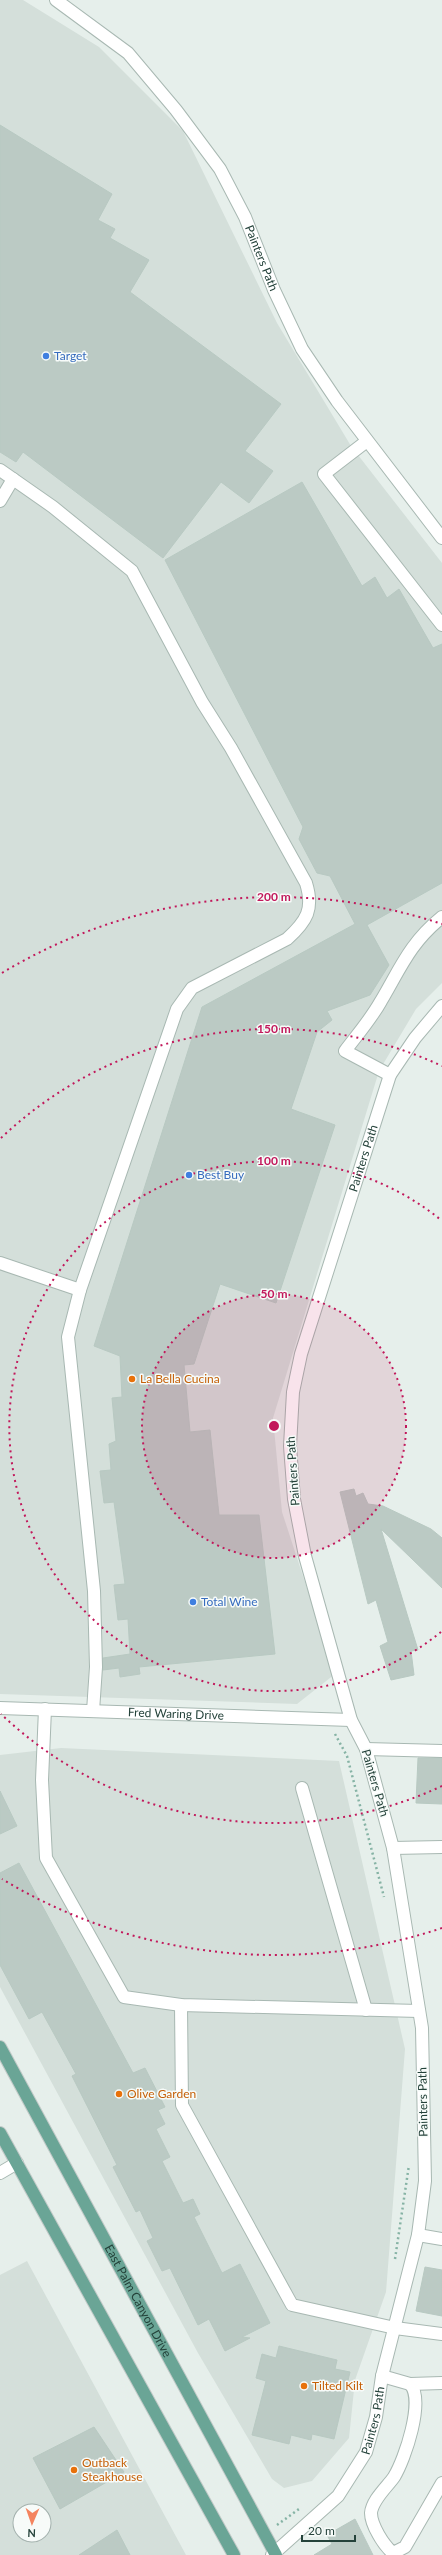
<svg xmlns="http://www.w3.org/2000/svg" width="442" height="2555" viewBox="0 0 442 2555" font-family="Lato,sans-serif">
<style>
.built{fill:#d4dfda;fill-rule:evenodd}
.building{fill:#bbcac4;stroke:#b8c9c2}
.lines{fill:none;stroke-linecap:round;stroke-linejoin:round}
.minor-casing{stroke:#a8b8b2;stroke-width:14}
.major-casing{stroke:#c2cac8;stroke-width:14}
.path{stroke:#86b3a5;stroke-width:2.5;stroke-dasharray:2 3;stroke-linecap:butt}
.minor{stroke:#fff;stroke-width:12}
.major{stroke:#6aa596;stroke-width:12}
.ring{fill:none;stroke:#c2185b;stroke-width:2;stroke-dasharray:2 4}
.shop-dot{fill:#3f7fe0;stroke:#f7fbf9;stroke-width:1.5}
.food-dot{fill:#e8710a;stroke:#f7fbf9;stroke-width:1.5}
.labels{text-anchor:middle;stroke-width:3;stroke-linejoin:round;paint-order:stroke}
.street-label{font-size:12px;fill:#24423a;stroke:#f7fbf9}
.shop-label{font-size:12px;fill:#366cbe;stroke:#f7fbf9;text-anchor:start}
.food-label{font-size:12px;fill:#c56008;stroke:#f7fbf9;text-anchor:start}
.centre{fill:#c2185b;stroke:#f7fbf9;stroke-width:2}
.ring-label{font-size:12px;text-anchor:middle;font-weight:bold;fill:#c2185b;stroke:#f7fbf9;stroke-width:3;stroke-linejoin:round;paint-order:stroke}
</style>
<rect width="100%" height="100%" fill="#e6efeb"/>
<g class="built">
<path d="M 0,0 L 23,0 L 99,47 L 183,131 L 277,323 L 351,446 L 442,563 L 442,983 L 416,1009 L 379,1071 L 273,1418 L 282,1512 L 335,1674 L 297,1704 L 0,1694 Z"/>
<path d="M 61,1748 L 339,1761 L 405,2049 L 386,2292 L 355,2380 L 349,2438 L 312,2481 L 284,2488 L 272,2479 L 198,2353 L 0,1987 L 0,1755 Z"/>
<path d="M 27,2261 L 186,2555 L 0,2555 L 0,2275 ZM 20,2511 L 44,2511 L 44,2535 L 20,2535 Z"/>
</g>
<g class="building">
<path d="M 0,125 L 112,194 L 98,220 L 115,229 L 110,238 L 149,260 L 130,292 L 281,404 L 245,451 L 273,471 L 249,503 L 221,482 L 163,558 L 23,452 L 16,462 L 0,452 Z"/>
<path d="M 302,482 L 362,586 L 375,577 L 387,598 L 399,589 L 433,648 L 442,644 L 442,883 L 367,925 L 389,965 L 370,995 L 327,1011 L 332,1020 L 317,1032 L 291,1109 L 335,1125 L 276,1303 L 220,1284 L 194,1364 L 184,1365 L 190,1432 L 210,1430 L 219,1515 L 259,1515 L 275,1654 L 139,1667 L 140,1674 L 120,1677 L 119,1668 L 103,1670 L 103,1658 L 130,1654 L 128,1619 L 118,1620 L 114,1585 L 125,1584 L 114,1502 L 104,1503 L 100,1471 L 111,1470 L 109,1444 L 116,1441 L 112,1398 L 122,1397 L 120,1356 L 94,1346 L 202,1007 L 355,924 L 330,876 L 317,873 L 299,839 L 303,827 L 165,560 Z"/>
<path d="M 354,1489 L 356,1496 L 363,1493 L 368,1504 L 383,1506 L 431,1529 L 442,1538 L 442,1588 L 381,1529 L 418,1650 L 411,1651 L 414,1675 L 391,1680 L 380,1646 L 388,1642 L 376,1600 L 368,1604 L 340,1492 Z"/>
<path d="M 418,1758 L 442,1758 L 442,1804 L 416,1803 Z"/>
<path d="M 0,1791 L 17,1826 L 0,1834 Z"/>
<path d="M 19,1863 L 133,2073 L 145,2068 L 165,2107 L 158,2110 L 165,2124 L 156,2129 L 170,2157 L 162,2161 L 183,2203 L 193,2199 L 200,2214 L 194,2217 L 222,2273 L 240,2264 L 270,2323 L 242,2337 L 250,2338 L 225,2351 L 209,2319 L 198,2325 L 170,2268 L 162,2271 L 147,2241 L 153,2238 L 140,2210 L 136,2212 L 113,2167 L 117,2165 L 72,2076 L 76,2074 L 42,2012 L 29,2019 L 0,1965 L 0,1873 Z"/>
<path d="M 425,2267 L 442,2270 L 442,2316 L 416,2311 Z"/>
<path d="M 279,2346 L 337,2360 L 335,2369 L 350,2372 L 334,2439 L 312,2434 L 311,2440 L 291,2435 L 289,2444 L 252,2435 L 266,2381 L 256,2378 L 262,2354 L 276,2358 Z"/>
<path d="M 94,2427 L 124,2472 L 60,2509 L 33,2458 Z"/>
<path d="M 355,2519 L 373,2555 L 314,2555 L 332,2544 L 327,2535 Z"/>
<path d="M 117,2530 L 130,2555 L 79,2555 Z"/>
</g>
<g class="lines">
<g class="minor-casing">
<g id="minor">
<path id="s1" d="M 56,0 L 128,53 L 176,110 L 220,169 L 245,217 L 274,290 L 302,349 L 337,401 L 442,538"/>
<path d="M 367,441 L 324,474 L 442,625"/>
<path d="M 0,470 L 53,507 L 132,571 L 202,702 L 231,748 L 306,883 C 314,909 307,921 287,939 L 192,988 L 177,1009 L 80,1290 L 68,1337 L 94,1591 L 96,1667 L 93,1711"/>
<path d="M 0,501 L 13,479"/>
<path d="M 390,1075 L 345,1051 C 357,1035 371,1019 381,1001 C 401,967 410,943 442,917"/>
<path d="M 0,1263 L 80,1290"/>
<path id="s2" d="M 0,1708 L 351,1720"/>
<path d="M 45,1709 L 42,1780 L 46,1858 L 124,1997 L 181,2005 L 419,2011"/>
<path d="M 366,1749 L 442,1751"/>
<path d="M 302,1788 L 366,2010"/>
<path d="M 393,1848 L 442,1847"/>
<path d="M 181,2005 L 182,2105 L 292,2305 L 395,2328 L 442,2334"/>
<path d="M 0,2173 L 17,2163"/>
<path d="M 418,2235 L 442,2239"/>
<path d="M 382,2376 L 410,2384 L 442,2383"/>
<path d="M 410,2384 C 425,2400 405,2459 394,2477 C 387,2487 372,2500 371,2513 C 371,2525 384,2546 393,2553 L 405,2547 L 442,2483"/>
<path id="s3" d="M 272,2555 L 338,2496 L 366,2452 L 376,2417 L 382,2376 L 418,2235 L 425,2181 L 422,2028 L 393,1848 L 366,1749 L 351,1720 L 305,1556 L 294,1499 L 290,1446 L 293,1392 L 301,1354 L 390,1075 L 415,1038 L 442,1006"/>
</g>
</g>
<g class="major-casing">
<g id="major">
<path id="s4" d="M 0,2047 L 276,2555"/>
<path d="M 0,2133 L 234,2555"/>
</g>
</g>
<g class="path">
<path d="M 335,1734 L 347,1756 L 384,1897"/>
<path d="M 395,2259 L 409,2165"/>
<path d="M 277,2525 L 299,2509"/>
</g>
<use href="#minor" class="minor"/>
<use href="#major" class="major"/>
</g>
<circle cx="274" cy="1426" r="132" fill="#c2185b" fill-opacity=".12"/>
<g class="ring">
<circle cx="274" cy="1426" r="132"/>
<path d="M441 1632A265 265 0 1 1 441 1220"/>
<path d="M442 1786A397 397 0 0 1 1 1714M1 1138A397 397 0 0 1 442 1066"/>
<path d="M442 1928A529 529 0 0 1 2 1879M2 973A529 529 0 0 1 442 924"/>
</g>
<g class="shop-dot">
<circle cx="46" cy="356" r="4"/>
<circle cx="189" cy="1175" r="4"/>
<circle cx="193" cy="1602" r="4"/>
</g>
<g class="food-dot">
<circle cx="132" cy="1379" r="4"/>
<circle cx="119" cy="2094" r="4"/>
<circle cx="304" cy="2386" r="4"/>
<circle cx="74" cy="2470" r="4"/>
</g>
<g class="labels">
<g class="street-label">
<text dy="4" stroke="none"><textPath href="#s1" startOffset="336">Painters Path</textPath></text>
<text dy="4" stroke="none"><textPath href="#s3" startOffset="1469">Painters Path</textPath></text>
<text transform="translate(293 1471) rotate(-94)" y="4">Painters Path</text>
<text dy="4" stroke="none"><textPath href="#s2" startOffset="176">Fred Waring Drive</textPath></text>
<text transform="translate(375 1783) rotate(74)" y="4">Painters Path</text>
<text transform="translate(423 2102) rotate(-91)" y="4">Painters Path</text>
<text dy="4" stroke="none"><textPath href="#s4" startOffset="289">East Palm Canyon Drive</textPath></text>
<text dy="4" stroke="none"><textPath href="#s3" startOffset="173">Painters Path</textPath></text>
</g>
<g class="shop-label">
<text x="54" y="360">Target</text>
<text x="197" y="1179">Best Buy</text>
<text x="201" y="1606">Total Wine</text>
</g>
<g class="food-label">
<text x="140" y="1383">La Bella Cucina</text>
<text x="127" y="2098">Olive Garden</text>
<text x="312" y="2390">Tilted Kilt</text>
<text x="82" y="2467">Outback<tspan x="82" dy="14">Steakhouse</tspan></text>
</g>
</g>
<circle cx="274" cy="1426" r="6" class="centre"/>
<g class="ring-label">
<text x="274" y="901">200 m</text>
<text x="274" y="1033">150 m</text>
<text x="274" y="1165">100 m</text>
<text x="274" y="1298">50 m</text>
</g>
<g transform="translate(32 2523) rotate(182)"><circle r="19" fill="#f7fbf9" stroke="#a3b1ad"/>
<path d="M0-3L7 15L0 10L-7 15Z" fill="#f4845f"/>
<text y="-6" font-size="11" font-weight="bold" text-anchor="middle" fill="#24423a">N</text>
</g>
<path d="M302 2535v6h53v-6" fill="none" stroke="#24423a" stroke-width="2"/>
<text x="308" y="2535" font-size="12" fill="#24423a" stroke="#f7fbf9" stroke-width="3" paint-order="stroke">20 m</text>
</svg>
